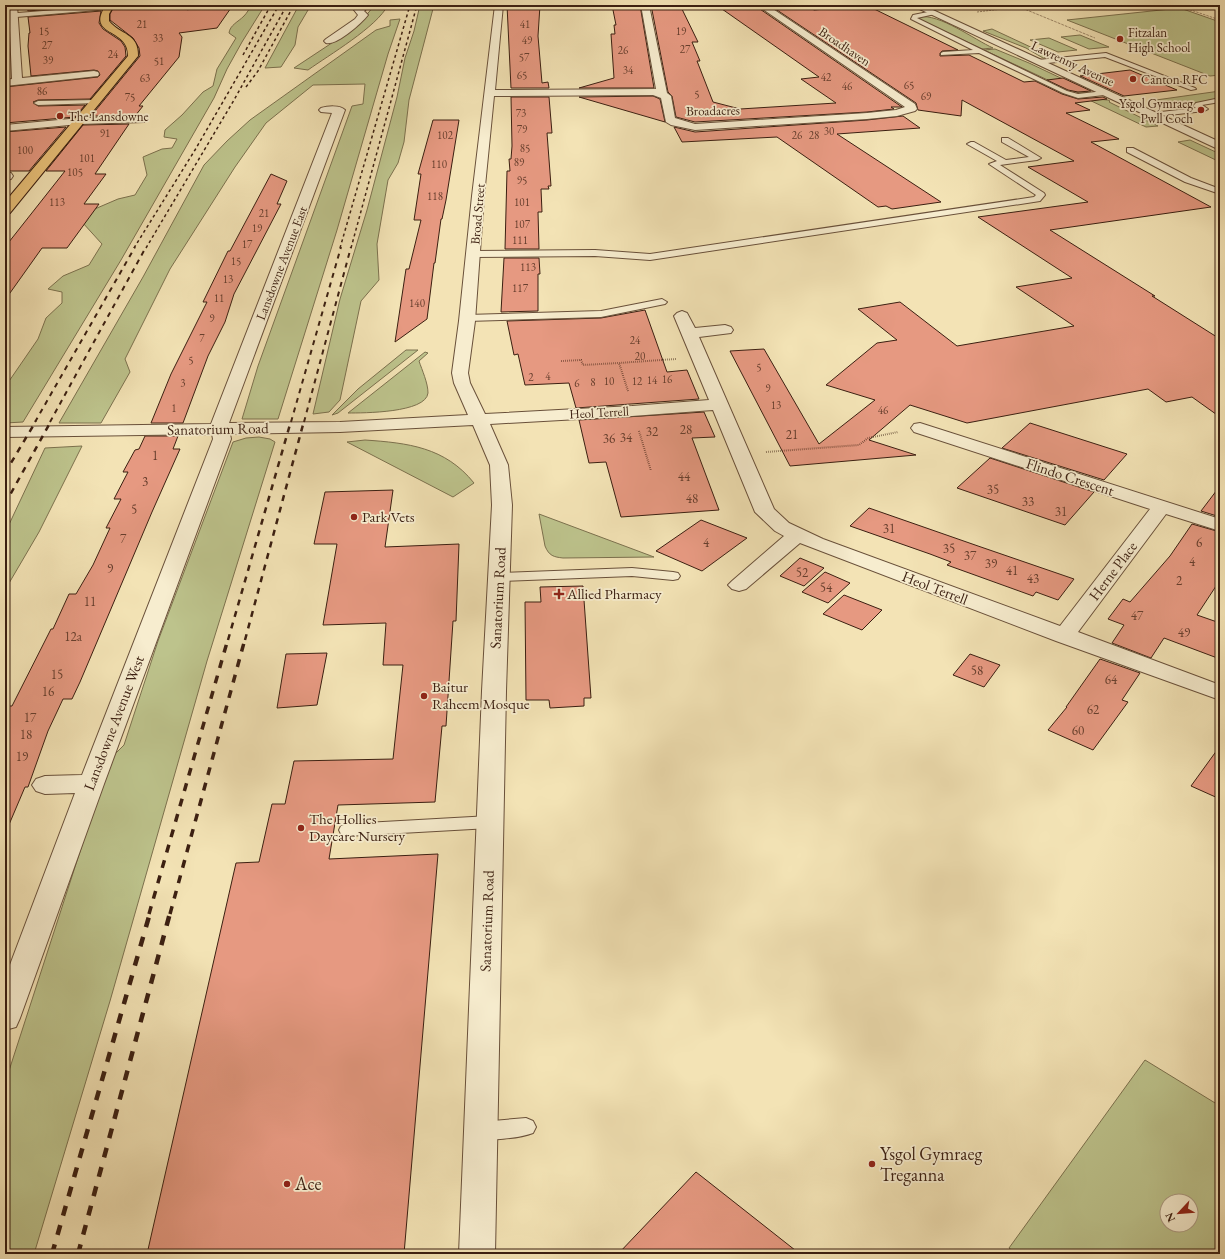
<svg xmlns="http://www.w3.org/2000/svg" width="1225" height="1259" viewBox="0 0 1225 1259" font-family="'EB Garamond',serif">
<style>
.green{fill:#bdc38c;stroke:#7c714e;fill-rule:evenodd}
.building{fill:#e69981;stroke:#3b1f11}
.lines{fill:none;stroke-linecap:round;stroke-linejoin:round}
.service-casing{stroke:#69503a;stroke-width:2}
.minor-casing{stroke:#69503a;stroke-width:2}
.primary-casing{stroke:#3b1f11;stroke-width:2}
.path-far1{stroke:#3b1f11;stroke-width:1;stroke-dasharray:0.5 1;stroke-linecap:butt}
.path{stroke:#3b1f11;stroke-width:2;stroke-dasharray:0.5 1.5;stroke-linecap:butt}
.service{fill:#f7edcf;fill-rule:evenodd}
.minor{fill:#f7edcf;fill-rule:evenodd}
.primary{fill:#eac27a;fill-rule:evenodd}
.rail-far4{stroke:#3b1f11;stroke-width:1.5;stroke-dasharray:3 3;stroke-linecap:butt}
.rail-far3{stroke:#3b1f11;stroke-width:2;stroke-dasharray:5 5;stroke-linecap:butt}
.rail-far2{stroke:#3b1f11;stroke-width:2.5;stroke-dasharray:6 6;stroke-linecap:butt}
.rail-far1{stroke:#3b1f11;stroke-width:3.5;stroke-dasharray:8 8;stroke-linecap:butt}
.rail{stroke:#3b1f11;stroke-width:4.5;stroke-dasharray:10 10;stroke-linecap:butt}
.poi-dot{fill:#8f2418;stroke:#f7edcf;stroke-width:1.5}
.labels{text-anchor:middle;stroke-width:3.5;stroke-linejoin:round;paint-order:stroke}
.far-number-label{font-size:11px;fill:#663e2d}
.far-poi-label{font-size:13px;fill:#3b1f11;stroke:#f7edcf;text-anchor:start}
.far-street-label{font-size:13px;fill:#3b1f11;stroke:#f7edcf}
.number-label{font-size:13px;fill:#663e2d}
.street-label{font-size:15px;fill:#3b1f11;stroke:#f7edcf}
.poi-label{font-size:15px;fill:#3b1f11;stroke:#f7edcf;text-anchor:start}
.near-poi-label{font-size:18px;fill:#3b1f11;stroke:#f7edcf;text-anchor:start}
</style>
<rect width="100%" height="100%" fill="#f3e3b5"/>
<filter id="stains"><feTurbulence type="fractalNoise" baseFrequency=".005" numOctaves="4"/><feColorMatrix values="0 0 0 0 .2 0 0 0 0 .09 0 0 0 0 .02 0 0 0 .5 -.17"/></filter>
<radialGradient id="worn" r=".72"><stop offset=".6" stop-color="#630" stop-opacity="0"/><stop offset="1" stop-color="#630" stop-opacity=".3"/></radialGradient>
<g class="green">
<path d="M 252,5 L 265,5 L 242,42 L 227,69 L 214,98 L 121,260 L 23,422 L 5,423 L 5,387 L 38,339 L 46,318 L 62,303 L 62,292 L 48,289 L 63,276 L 89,265 L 102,244 L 82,222 L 90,211 L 118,199 L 135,195 L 147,175 L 143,157 L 162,149 L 172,148 L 177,139 L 164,137 L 165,130 L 182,115 L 203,92 L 213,86 L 217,69 L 236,38 L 229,33 C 230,25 238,22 244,16 C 247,13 249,9 252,5 Z"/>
<path d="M 299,5 L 311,5 L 298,27 L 295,45 L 281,67 L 265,68 Z"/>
<path d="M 375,5 L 388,5 C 377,27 329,55 308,70 L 294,68 L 356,27 Z"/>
<path d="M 420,5 L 434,5 L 409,100 L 404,142 L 398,163 L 388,180 L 377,244 L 379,280 L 361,301 L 340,400 L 329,412 L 313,414 L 340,299 L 367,210 L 397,97 L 405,58 L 414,31 Z"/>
<path d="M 1180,8 L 1220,22 L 1220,75 L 1210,76 L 1067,20 Z"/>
<path d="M 919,17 C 939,13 975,40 993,48 L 982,49 L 919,19 Z"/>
<path d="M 400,19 L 388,54 L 337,230 L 278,419 L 242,419 L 258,366 L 352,106 L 363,104 L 365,84 L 313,85 L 266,123 L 235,167 L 170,269 L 125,359 L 130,372 L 101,423 L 59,423 L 143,277 L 204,165 L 227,141 L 250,120 L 376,30 L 390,26 L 390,20 Z"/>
<path d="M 992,29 L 1052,57 L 1043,58 L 1026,48 L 983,31 Z"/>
<path d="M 1080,35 L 1109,47 L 1089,49 L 1061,37 Z"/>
<path d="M 1049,38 L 1077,50 L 1058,52 L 1030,40 Z"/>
<path d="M 995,49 L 1029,63 L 1086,90 L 1088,92 L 1079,93 L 1069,90 L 984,50 Z"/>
<path d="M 1220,91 L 1220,99 L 1190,104 L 1186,102 L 1179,103 L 1185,106 L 1175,108 L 1156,100 Z"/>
<path d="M 1085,98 L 1108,100 L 1110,101 L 1109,102 L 1158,126 L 1146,127 Z"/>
<path d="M 1190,140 L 1220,154 L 1220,162 L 1178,142 Z"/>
<path d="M 406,350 L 418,350 L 338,413 L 332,415 L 358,389 Z"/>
<path d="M 425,352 L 428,353 L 419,361 C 422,370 428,383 428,393 C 426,413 363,413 348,413 Z"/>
<path d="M 259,437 L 270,439 L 275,442 L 207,661 L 110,1001 L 34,1254 L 5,1254 L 5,1083 L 110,759 L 124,745 L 158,641 L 233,442 L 246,438 Z"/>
<path d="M 365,440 C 408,443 445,447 474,483 L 453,497 L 347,442 Z"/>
<path d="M 82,446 L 39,532 L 5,590 L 5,533 L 45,448 Z"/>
<path d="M 539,514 L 654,557 L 563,558 C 554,557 549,556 545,546 Z"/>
<path d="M 1145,1060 L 1220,1106 L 1220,1254 L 1017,1254 L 1009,1248 ZM 1167,1201 L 1191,1201 L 1191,1225 L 1167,1225 Z"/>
</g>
<g class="building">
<path d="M 27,5 L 101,5 L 28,11 Z"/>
<path d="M 115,5 L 233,5 L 217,28 L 179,33 L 182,37 L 179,57 L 139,106 L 143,106 L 135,116 L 91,116 L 140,56 L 139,48 L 133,38 L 110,20 L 110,14 Z"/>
<path d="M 507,5 L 540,5 L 538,36 L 542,83 L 548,82 L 549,88 L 511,88 Z"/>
<path d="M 612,5 L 640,5 L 654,88 L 579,88 L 614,78 L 611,34 L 615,34 L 614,25 L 616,25 Z"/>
<path d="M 651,5 L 680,5 L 698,42 L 692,42 L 700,61 L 697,61 L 713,102 L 740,109 L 836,103 L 801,79 L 819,77 L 722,9 L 757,7 L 902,107 L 891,107 L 894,109 L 867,112 L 695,122 L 676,117 L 672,96 L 668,92 Z"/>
<path d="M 800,5 L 803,7 L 808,6 L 814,10 L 866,5 L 958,50 L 942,51 L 940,53 L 940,56 L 969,55 L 1024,82 L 1035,81 L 1062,94 L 1078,99 L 1103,97 L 1107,99 L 1075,103 L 1090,110 L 1066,113 L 1119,139 L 1091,142 L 1211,207 L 1050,230 L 1155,296 L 1152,296 L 1220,339 L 1220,417 L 1192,397 L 1166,402 L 1148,389 L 967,423 L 910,405 L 869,440 L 916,455 L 790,466 L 730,351 L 764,349 L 819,444 L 875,400 L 826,385 L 877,343 L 897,340 L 858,309 L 900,302 L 957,346 L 1074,326 L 1016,287 L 1072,278 L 978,217 L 1088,202 L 1028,167 L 1074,161 L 962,100 L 961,116 L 918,110 L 916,103 L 771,6 Z"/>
<path d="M 101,11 L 99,23 L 103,29 L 121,41 L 125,47 L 126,56 L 90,99 L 38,100 L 33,102 L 38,106 L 85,105 L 75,117 L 5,123 L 5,87 L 98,77 L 100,75 L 98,71 L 94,70 L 31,76 L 28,46 L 29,33 L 30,33 L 28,17 Z"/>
<path d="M 1130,70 L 1177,90 L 1124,96 L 1080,76 Z"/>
<path d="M 1063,78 L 1091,91 L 1078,92 L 1068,90 L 1047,80 Z"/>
<path d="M 653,96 L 660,99 L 665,122 L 579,97 Z"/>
<path d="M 511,97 L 549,97 L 552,133 L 547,133 L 551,186 L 548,186 L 549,189 L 541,189 L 542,212 L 538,212 L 539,249 L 505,249 L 507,171 L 510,171 L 509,159 L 511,159 L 512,146 Z"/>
<path d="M 903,116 L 920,128 L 837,134 L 941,202 L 892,209 L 886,206 L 878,207 L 777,137 L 682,142 L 674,127 L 695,132 L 867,120 Z"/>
<path d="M 433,120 L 459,120 L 446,200 L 442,219 L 441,219 L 435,263 L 434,263 L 427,319 L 395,342 L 406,269 L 409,269 L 421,220 L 414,220 L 421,174 L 418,174 Z"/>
<path d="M 129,124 L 95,174 L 106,174 L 84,204 L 99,204 L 67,248 L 42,248 L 5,300 L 5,247 L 65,171 L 46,171 L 83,125 Z"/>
<path d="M 66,127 L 29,171 L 5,171 L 5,132 Z"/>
<path d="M 271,174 L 287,181 L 277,204 L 281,204 L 234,294 L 225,322 L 208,356 L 183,423 L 151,423 L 171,374 L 207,302 L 203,302 L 228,251 L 230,251 Z"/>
<path d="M 504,258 L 539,258 L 540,274 L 538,274 L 538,311 L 501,312 Z"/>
<path d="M 645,310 L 667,372 L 687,370 L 699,399 L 576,408 L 569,383 L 525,385 L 518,354 L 514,355 L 507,321 L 601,318 Z"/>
<path d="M 704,412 L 715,437 L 692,438 L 719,510 L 621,517 L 606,462 L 589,463 L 579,420 Z"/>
<path d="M 1030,423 L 1127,454 L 1104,480 L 1002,448 Z"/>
<path d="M 145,436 L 178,436 L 173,449 L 180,449 L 152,512 L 80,682 L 72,699 L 63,699 L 48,731 L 28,787 L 25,787 L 5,834 L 5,706 L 12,706 L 51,629 L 53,629 L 69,594 L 76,594 L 93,565 L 110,528 L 106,528 L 121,499 L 114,499 L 128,472 L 123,472 L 135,450 L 139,449 Z"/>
<path d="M 990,458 L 1094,492 L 1065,525 L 957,488 Z"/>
<path d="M 1220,486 L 1220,517 L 1201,511 Z"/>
<path d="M 393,490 L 385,547 L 459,544 L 456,621 L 453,621 L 446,726 L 442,726 L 435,802 L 338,805 L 329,859 L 438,854 L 404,1254 L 147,1254 L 236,863 L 259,862 L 272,804 L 285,804 L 294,761 L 393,759 L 403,665 L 383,665 L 386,623 L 323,625 L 337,544 L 314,544 L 325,492 Z"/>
<path d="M 869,508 L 978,546 L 1074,579 L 1058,600 L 1036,592 L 1033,596 L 947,565 L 951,562 L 930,554 L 850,526 Z"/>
<path d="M 701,520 L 747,538 L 702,571 L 656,551 Z"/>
<path d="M 1192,524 L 1220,532 L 1220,580 L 1197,615 L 1220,623 L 1220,659 L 1164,638 L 1151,658 L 1112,643 L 1124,625 L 1108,619 L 1123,599 L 1130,602 L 1170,556 Z"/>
<path d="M 800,558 L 824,568 L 804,586 L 780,576 Z"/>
<path d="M 825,572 L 850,583 L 828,603 L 802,592 Z"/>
<path d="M 583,586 L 591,698 L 584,698 L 584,706 L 550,708 L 549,700 L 526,700 L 525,602 L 541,602 L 540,587 Z"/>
<path d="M 844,595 L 882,610 L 862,630 L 823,614 Z"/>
<path d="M 327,653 L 317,705 L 277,708 L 286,654 Z"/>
<path d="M 970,654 L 1000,665 L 984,687 L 953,675 Z"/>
<path d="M 1100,659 L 1140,673 L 1122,700 L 1128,702 L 1093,750 L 1048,730 L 1067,707 L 1066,707 Z"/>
<path d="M 1220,746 L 1220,799 L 1191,786 Z"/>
<path d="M 696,1172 L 800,1254 L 618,1254 Z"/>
</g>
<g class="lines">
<g class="service-casing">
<g id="service">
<path d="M 107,6 L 109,7 L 109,9 L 5,18 L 5,14 Z"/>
<path d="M 933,11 L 936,13 L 935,14 L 917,18 L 1067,91 L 1078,94 L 1104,91 L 1107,93 L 1104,95 L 1078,98 L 1063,93 L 979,53 L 941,55 L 941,53 L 943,52 L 973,50 L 911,19 L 913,15 Z"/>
<path d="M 1106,53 L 1195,88 L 1196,89 L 1191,90 L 1105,57 L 1038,64 L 1035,62 L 1038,60 Z"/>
<path d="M 1220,98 L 1220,102 L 1202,105 L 1208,109 L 1204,111 L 1152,117 L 1148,115 L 1152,113 L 1196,108 L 1193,106 L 1196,103 Z"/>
<path d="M 96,100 L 100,102 L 98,103 L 38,105 L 34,103 L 38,101 Z"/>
<path d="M 1002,138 L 1008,138 L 1041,158 L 1037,160 L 1000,165 L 1044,193 L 1045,195 L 1040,201 L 650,260 L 595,256 L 473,257 L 468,254 L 473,251 L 595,250 L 650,254 L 1034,197 L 1036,195 L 989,164 L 997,161 L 967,144 L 971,142 L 974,142 L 1006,160 L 1029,157 L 1002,142 Z"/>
<path d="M 1127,148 L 1133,148 L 1191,178 L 1220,189 L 1220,194 L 1185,182 L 1127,152 Z"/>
<path d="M 662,299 L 667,302 L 665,304 L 601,317 L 467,321 L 462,318 L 467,315 L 601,311 Z"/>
<path d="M 632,568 L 673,572 L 678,573 L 680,576 L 678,579 L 673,580 L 632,576 L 499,581 L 494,580 L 492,577 L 494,574 L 499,573 Z"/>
<path d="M 490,816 L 496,818 L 498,822 L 496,826 L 490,828 L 347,836 L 341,834 L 339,830 L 341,826 L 347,824 Z"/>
<path d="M 526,1118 L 533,1121 L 536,1127 L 533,1133 C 520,1138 487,1142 474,1137 L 471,1131 L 474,1125 L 481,1122 Z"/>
</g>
</g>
<g class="minor-casing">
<g id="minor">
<path d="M 9,5 L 17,5 L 22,78 L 94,71 L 98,72 L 99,74 L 98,76 L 5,86 L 5,80 L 12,79 Z"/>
<path d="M 361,5 L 371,5 L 364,11 L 368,15 C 361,24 336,46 326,43 L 324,41 L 326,39 L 355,19 L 358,15 L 354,10 Z"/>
<path d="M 495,5 L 503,5 L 495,90 L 656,89 L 641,5 L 649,5 L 667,93 L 671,96 L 675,118 L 695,124 L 867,113 L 896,110 L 905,107 L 757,5 L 767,5 L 915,104 L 917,109 L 915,111 L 897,116 L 867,119 L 695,130 L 671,125 L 666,122 L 661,98 L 653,95 L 494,96 L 484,196 L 475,321 L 468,373 L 470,383 L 485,414 L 632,406 L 709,400 L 674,316 L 677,313 L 682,311 L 687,313 L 695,328 L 725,325 L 731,327 L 733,330 L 731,333 L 699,337 L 774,509 L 789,523 L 823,539 L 1060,626 L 1150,509 L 914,432 L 911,428 L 914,424 L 920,423 L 1220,519 L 1220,531 L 1166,514 L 1078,632 L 1220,685 L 1220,700 L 1056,641 L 800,543 L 746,589 L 739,591 L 732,589 L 728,585 L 732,581 L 784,536 L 775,531 L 755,512 L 713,410 L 632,416 L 490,424 L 508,465 L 512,505 L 506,691 L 495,1254 L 459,1254 L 482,691 L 492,505 L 490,465 L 473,425 L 340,432 L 230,434 L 231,439 L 104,784 L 20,1018 L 16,1027 L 5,1030 L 5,978 L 75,793 L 45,794 L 36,791 L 32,785 L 36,779 L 45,776 L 82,775 L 213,439 L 212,434 L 5,437 L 5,427 L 211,424 L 332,113 L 321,112 L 319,110 L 321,108 C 328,106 340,105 345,110 L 229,423 L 340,422 L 468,415 L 454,383 L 452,373 L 459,321 L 472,196 Z"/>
<path d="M 911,5 L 922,5 L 1220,142 L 1220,150 Z"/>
<path d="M 140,117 L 144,118 L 146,120 L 144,122 L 80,124 L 5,131 L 5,125 L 80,118 Z"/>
<path d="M 5,172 L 11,173 L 13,176 L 11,179 L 5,180 Z"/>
</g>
</g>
<g class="primary-casing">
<path id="primary" d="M 106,5 L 114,5 L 109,14 L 109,21 C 120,35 139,33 138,56 L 10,213 L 5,214 L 5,202 L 128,56 C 129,27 85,37 106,5 Z"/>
</g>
<g class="path-far1">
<path d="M 210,5 L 225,10"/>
<path d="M 1176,5 L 1220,20"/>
<path d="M 1022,8 L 1095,38"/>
<path d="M 187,10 L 211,5"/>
<path d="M 977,12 L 1036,5"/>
</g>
<g class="path">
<path d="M 561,361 L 581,360 L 583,365 L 619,363"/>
<path d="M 628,391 L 619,363 L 676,359"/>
<path d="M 639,431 L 651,471"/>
<path d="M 766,452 L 859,445 L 868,438 L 898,432"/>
</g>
<use href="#service" class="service"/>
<use href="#minor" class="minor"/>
<use href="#primary" class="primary"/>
<g class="rail-far4">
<path d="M 243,55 L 271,5"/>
<path d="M 246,87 L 258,71 L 294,5"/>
<path d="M 134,248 L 195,150 L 279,5"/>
<path d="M 146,248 L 234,100 L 287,5"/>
<path d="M 340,248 L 410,5"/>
<path d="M 351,248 L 417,5"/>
</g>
<g class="rail-far3">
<path d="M 35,422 L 135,247"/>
<path d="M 50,422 L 146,247"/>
<path d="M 291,422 L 341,247"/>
<path d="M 304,422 L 351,247"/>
</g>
<g class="rail-far2">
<path d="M 5,473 L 36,421"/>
<path d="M 5,504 L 51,421"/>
<path d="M 228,640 L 291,421"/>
<path d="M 245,640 L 304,421"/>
</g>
<g class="rail-far1">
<path d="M 149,914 L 228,639"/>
<path d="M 170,914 L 245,639"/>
</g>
<g class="rail">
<path d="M 52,1254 L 150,913"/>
<path d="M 78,1254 L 170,913"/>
</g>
</g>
<g class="poi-dot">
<circle cx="1120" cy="39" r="4"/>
<circle cx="1133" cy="79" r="4"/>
<circle cx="1201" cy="110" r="4"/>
<circle cx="60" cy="116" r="4"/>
<circle cx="354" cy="517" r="4"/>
<path d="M557 588h4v4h4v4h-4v4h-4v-4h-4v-4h4z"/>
<circle cx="424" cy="696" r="4"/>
<circle cx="301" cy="828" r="4"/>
<circle cx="872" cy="1164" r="4"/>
<circle cx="287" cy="1184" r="4"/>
</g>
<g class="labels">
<g class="far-number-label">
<text x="142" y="28">21</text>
<text x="525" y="28">41</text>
<text x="44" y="35">15</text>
<text x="681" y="35">19</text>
<text x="158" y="42">33</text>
<text x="527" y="44">49</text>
<text x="47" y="49">27</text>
<text x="685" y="53">27</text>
<text x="623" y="54">26</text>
<text x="113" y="58">24</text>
<text x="524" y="61">57</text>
<text x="48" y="64">39</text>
<text x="159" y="65">51</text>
<text x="628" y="74">34</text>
<text x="522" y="79">65</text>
<text x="826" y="81">42</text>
<text x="145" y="82">63</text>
<text x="909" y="89">65</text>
<text x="847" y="90">46</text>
<text x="42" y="95">86</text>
<text x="697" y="98">5</text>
<text x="926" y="100">69</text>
<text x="130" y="101">75</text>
<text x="521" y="117">73</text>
<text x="522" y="133">79</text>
<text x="829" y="135">30</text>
<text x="105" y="137">91</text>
<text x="445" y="139">102</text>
<text x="797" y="139">26</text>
<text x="814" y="139">28</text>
<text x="525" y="152">85</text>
<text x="25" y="154">100</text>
<text x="87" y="162">101</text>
<text x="519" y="166">89</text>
<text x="439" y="168">110</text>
<text x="75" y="176">105</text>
<text x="522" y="184">95</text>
<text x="435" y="200">118</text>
<text x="57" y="206">113</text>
<text x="522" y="206">101</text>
<text x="264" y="217">21</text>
<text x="522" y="228">107</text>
<text x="257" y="232">19</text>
<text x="520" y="244">111</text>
<text x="247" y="248">17</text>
<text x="236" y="265">15</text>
<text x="528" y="271">113</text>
<text x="228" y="283">13</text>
<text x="520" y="292">117</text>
<text x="219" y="302">11</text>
<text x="417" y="307">140</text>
<text x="212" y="322">9</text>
<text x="202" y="342">7</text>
<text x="635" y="344">24</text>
<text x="640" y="360">20</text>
<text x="191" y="364">5</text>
<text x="759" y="371">5</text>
<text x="548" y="380">4</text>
<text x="531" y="381">2</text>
<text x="667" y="383">16</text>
<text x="652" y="384">14</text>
<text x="609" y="385">10</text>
<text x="637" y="385">12</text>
<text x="593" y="386">8</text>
<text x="183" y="387">3</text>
<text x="577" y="387">6</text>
<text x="768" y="392">9</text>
<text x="776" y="409">13</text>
<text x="174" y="412">1</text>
<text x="883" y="414">46</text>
</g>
<g class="far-poi-label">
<text x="1128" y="37">Fitzalan<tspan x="1128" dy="15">High School</tspan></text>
<text x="1141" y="84">Canton RFC</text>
<text x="1193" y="108" text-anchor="end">Ysgol Gymraeg<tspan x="1193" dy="15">Pwll Coch</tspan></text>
<text x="68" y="121">The Lansdowne</text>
</g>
<g class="far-street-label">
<text transform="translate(845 46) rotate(34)" y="5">Broadhaven</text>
<text transform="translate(1073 63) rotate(25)" y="5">Lawrenny Avenue</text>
<text transform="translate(713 110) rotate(-1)" y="5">Broadacres</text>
<text transform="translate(477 214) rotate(-85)" y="5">Broad Street</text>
<text transform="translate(281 263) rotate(-69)" y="5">Lansdowne Avenue East</text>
<text transform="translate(599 412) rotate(-3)" y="5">Heol Terrell</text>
</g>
<g class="number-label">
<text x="686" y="434">28</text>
<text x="652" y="436">32</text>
<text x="792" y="439">21</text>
<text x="626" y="442">34</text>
<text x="609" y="443">36</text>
<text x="155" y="460">1</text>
<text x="684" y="481">44</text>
<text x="145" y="486">3</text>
<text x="993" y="494">35</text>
<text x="692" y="503">48</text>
<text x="1028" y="506">33</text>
<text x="134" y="514">5</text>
<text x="1061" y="516">31</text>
<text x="889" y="533">31</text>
<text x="123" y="543">7</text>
<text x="706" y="547">4</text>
<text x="1199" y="547">6</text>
<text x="949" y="553">35</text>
<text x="970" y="560">37</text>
<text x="1192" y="566">4</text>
<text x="991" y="568">39</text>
<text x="110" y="573">9</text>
<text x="1012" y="575">41</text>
<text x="802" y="577">52</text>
<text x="1033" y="583">43</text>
<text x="1179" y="585">2</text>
<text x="826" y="592">54</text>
<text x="90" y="606">11</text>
<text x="1137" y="620">47</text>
<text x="1184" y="637">49</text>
<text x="73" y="641">12a</text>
<text x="977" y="675">58</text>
<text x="57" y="679">15</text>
<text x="1111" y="684">64</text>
<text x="48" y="696">16</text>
<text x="1093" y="714">62</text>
<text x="30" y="722">17</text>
<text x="1078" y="735">60</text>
<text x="26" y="739">18</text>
<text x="22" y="761">19</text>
</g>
<g class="street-label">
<text transform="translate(218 429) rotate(-1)" y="5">Sanatorium Road</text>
<text transform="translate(1070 477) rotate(18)" y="5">Flindo Crescent</text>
<text transform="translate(1113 571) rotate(-53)" y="5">Herne Place</text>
<text transform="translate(935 588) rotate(21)" y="5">Heol Terrell</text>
<text transform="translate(498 598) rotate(-87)" y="5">Sanatorium Road</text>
<text transform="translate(114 723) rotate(-69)" y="5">Lansdowne Avenue West</text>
<text transform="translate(487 921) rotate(-88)" y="5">Sanatorium Road</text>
</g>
<g class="poi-label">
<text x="362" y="522">Park Vets</text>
<text x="567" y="599">Allied Pharmacy</text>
<text x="432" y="692">Baitur<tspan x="432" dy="17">Raheem Mosque</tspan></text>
<text x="309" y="824">The Hollies<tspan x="309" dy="17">Daycare Nursery</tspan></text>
</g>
<g class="near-poi-label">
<text x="880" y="1160">Ysgol Gymraeg<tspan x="880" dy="21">Treganna</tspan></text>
<text x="295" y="1190">Ace</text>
</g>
</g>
<rect width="1225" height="1259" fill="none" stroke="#f3e3b5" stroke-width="20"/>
<rect x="6" y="6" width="1213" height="1247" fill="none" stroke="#3b1f11" stroke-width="2"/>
<rect x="10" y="10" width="1205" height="1239" fill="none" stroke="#3b1f11"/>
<g transform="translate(1179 1213) rotate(244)"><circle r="19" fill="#f7edcf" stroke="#ac9b83"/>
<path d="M0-3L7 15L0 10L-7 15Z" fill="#8f2418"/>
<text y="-6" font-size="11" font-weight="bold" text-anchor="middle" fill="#3b1f11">N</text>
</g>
<rect width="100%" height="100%" filter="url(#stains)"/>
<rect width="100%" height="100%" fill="url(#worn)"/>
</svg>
